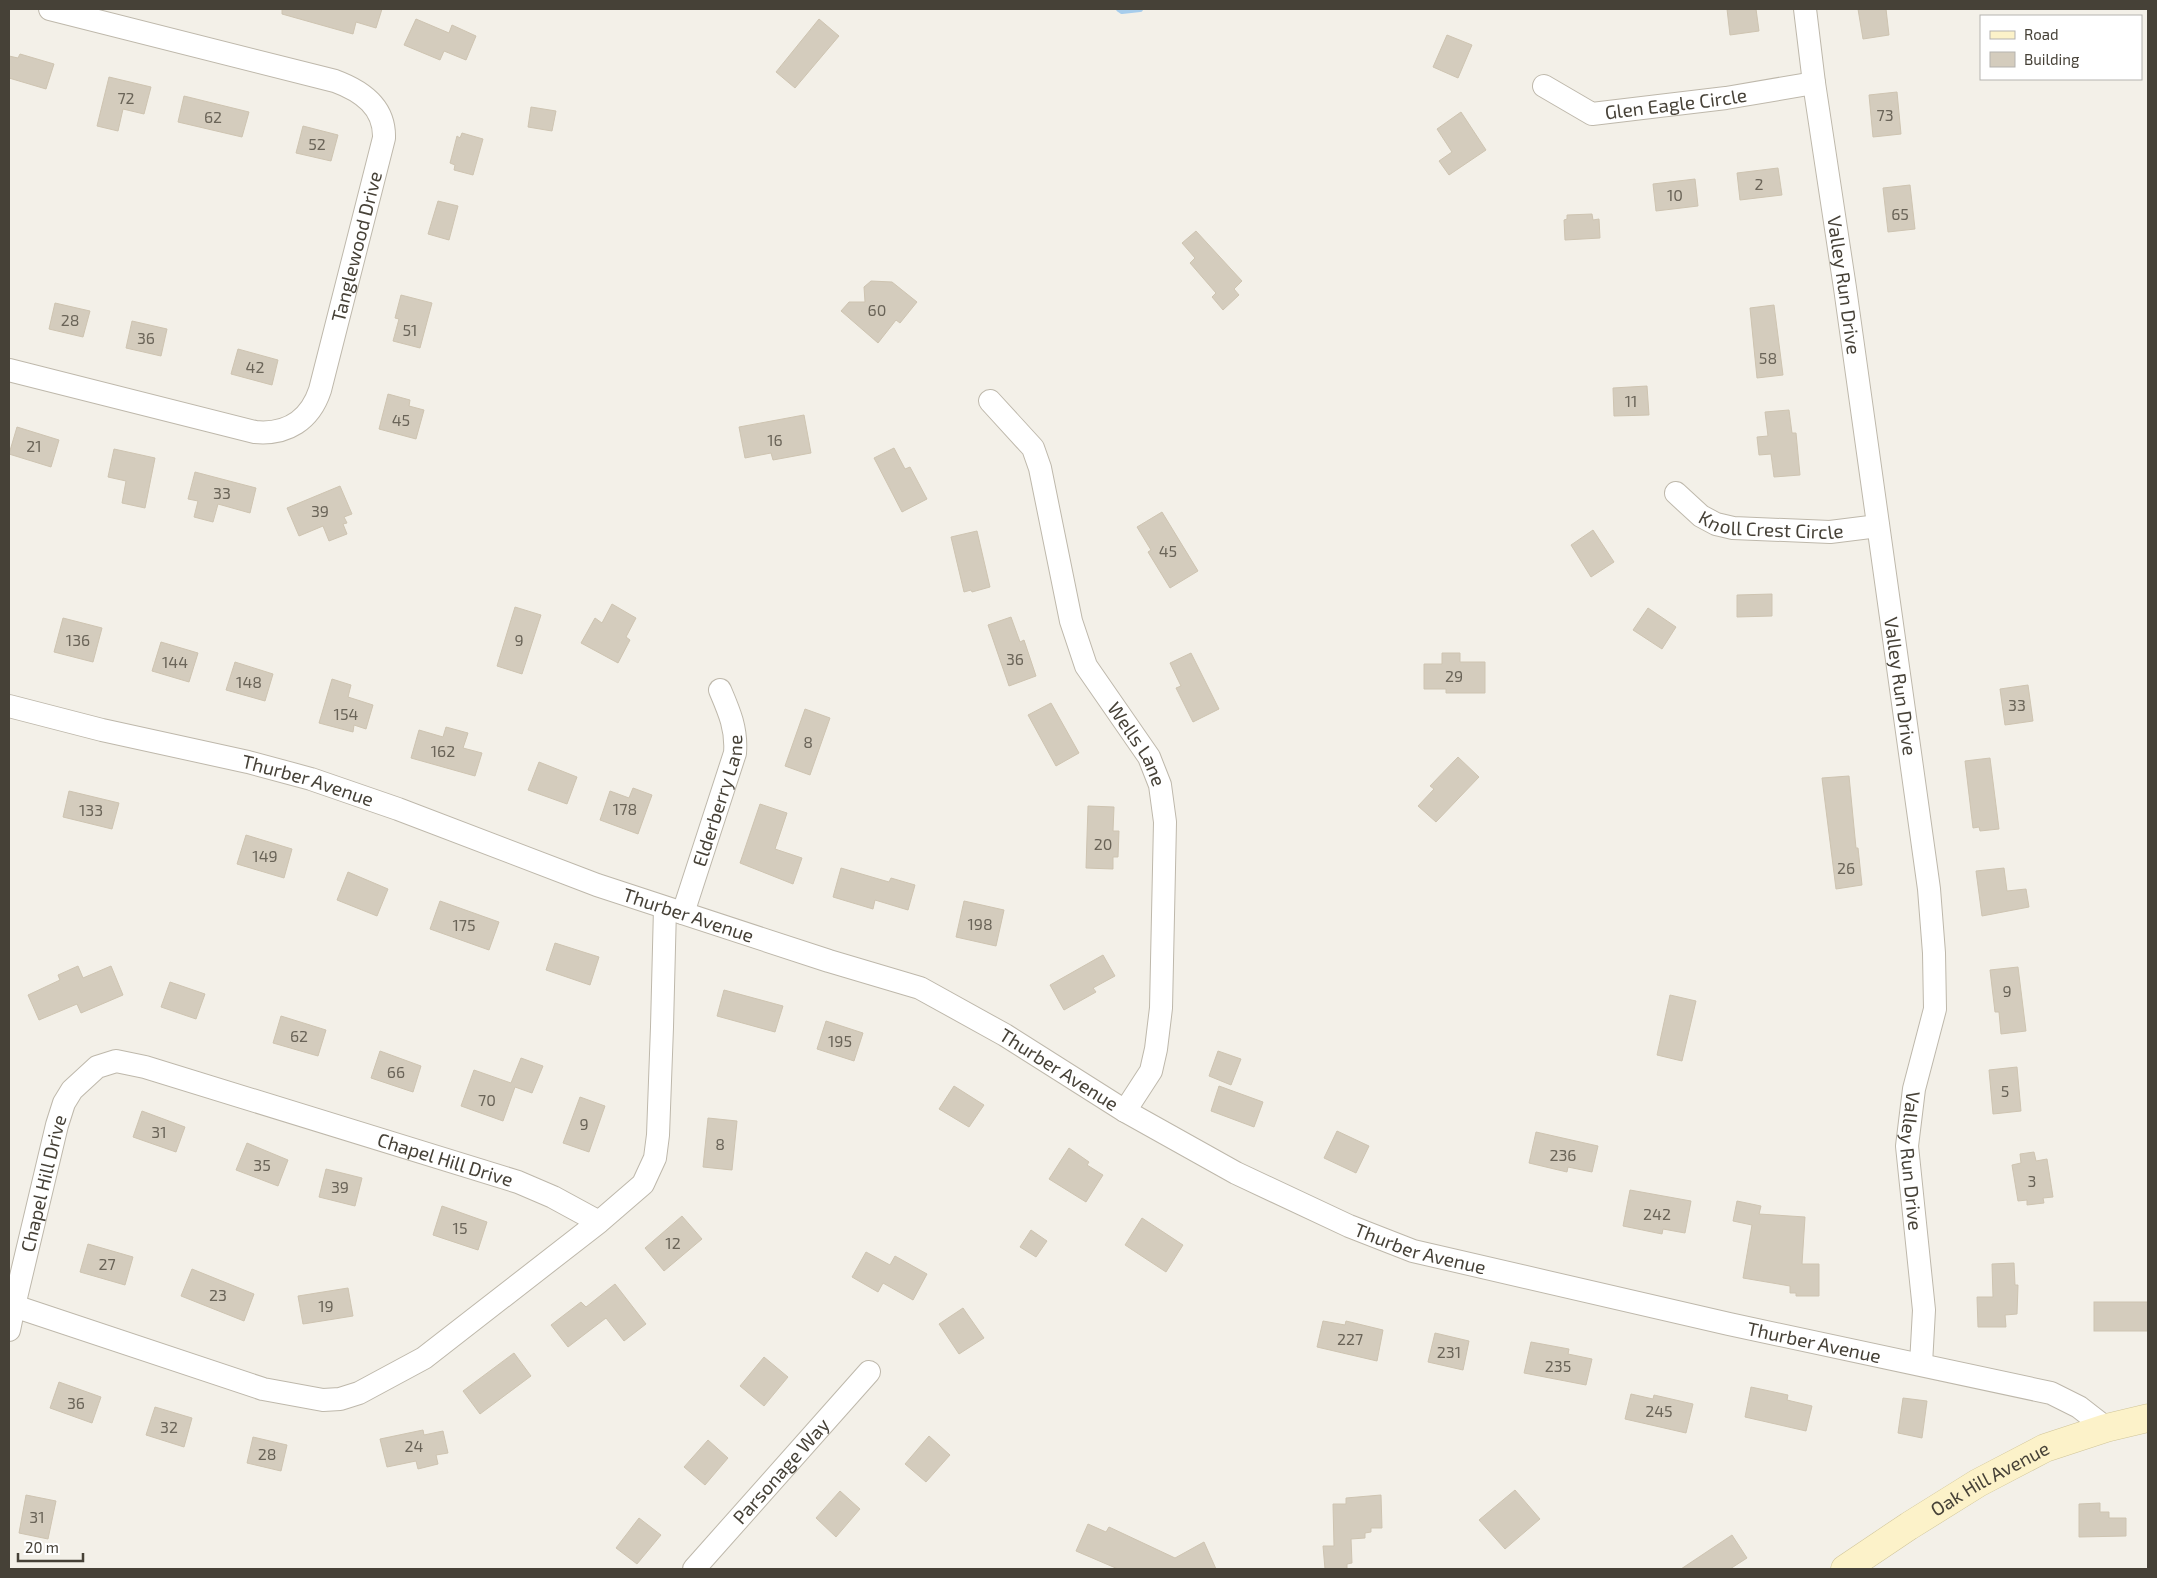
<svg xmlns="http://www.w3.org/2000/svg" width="2157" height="1578" viewBox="0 0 2157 1578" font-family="'Exo 2',sans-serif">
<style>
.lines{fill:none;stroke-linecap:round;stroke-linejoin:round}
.stream{stroke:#a7cdec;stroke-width:6}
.building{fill:#d4ccbd;stroke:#cec4b1}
.minor-casing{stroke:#beb8ab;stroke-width:24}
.secondary-casing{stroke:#d0c599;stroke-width:29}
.minor{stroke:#fff;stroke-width:22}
.secondary{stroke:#fcf2c9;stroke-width:28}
.labels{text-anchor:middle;stroke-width:4;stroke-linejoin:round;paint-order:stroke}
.number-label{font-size:16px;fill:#6a6458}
.street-label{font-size:19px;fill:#464137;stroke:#fff}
</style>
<rect width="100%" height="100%" fill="#f3f0e8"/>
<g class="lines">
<path class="stream" d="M 1119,9 L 1122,11 L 1140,9"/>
</g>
<g class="building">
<path d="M 282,9 L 382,9 L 376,28 L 356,22 L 353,34 L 282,14 Z"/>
<path d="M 1727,9 L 1756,9 L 1759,31 L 1730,35 Z"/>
<path d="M 1858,9 L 1886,9 L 1889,35 L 1863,39 Z"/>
<path d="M 416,19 L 449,33 L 452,25 L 476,36 L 466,60 L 444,51 L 440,60 L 404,45 Z"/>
<path d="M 819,19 L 839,36 L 795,88 L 776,72 Z"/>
<path d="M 1447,35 L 1472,45 L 1458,78 L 1433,67 Z"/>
<path d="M 20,54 L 54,64 L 46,89 L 9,78 L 9,56 L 18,58 Z"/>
<path d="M 109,77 L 151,87 L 144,114 L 123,109 L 118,131 L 97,126 Z"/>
<path d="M 1897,92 L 1901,134 L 1873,137 L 1869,95 Z"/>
<path d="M 184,96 L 249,112 L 242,137 L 178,122 Z"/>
<path d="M 531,107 L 556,111 L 552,131 L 528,127 Z"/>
<path d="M 1461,112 L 1486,150 L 1449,175 L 1439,161 L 1452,152 L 1437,129 Z"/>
<path d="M 303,126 L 338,135 L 331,161 L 296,153 Z"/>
<path d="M 462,133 L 483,139 L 473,175 L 454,170 L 455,165 L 450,163 L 457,136 L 460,138 Z"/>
<path d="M 1778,168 L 1782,195 L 1740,200 L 1737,173 Z"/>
<path d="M 1695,179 L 1698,206 L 1656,211 L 1653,184 Z"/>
<path d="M 1910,185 L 1915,229 L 1888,232 L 1883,188 Z"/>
<path d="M 438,201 L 458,206 L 449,240 L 428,234 Z"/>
<path d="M 1592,214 L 1593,220 L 1599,219 L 1600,238 L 1565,240 L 1564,220 L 1567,219 L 1567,215 Z"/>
<path d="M 1196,231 L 1242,281 L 1234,289 L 1239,295 L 1223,310 L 1212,297 L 1216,293 L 1190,263 L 1195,258 L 1182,243 Z"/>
<path d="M 871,281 L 892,282 L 917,302 L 900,323 L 896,320 L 878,343 L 841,311 L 849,302 L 865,302 L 864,287 Z"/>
<path d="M 401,295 L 432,303 L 420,348 L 393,341 L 399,319 L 395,318 Z"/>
<path d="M 55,303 L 90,311 L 83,337 L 49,329 Z"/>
<path d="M 1774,305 L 1783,375 L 1757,378 L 1750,308 Z"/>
<path d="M 132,321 L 167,329 L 161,356 L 126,348 Z"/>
<path d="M 238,349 L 278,360 L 272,385 L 231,374 Z"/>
<path d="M 1647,386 L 1649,415 L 1614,416 L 1613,388 Z"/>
<path d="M 388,394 L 410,400 L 409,406 L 424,410 L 416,439 L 379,429 Z"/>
<path d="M 1789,410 L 1792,433 L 1796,433 L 1800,475 L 1774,477 L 1771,454 L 1759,455 L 1757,437 L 1768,436 L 1765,412 Z"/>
<path d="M 804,415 L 811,453 L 773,460 L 771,453 L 745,458 L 739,427 Z"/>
<path d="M 17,427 L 59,440 L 51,467 L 9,454 Z"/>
<path d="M 894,448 L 905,469 L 910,467 L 927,499 L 902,512 L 874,458 Z"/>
<path d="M 114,449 L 155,458 L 145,508 L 122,503 L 126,481 L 108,477 Z"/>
<path d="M 195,472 L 256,488 L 250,513 L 218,504 L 213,522 L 194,517 L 198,501 L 188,499 Z"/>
<path d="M 340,486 L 352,514 L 344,517 L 347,523 L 343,524 L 347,534 L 329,541 L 323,526 L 299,536 L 287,508 Z"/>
<path d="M 1162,512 L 1198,571 L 1170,588 L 1148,552 L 1151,550 L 1137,527 Z"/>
<path d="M 1593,530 L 1614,562 L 1591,577 L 1571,545 Z"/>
<path d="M 977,531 L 990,587 L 972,592 L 971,590 L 964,592 L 951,537 Z"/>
<path d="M 1772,594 L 1772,616 L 1737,617 L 1737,595 Z"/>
<path d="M 612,604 L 636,618 L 626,637 L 630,640 L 618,663 L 581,643 L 595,618 L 602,623 Z"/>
<path d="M 515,607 L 541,615 L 522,674 L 497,666 Z"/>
<path d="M 1648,608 L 1676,627 L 1662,649 L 1633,630 Z"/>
<path d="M 1011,617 L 1020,642 L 1024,640 L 1036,676 L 1009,686 L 988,625 Z"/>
<path d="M 63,618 L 102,628 L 93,662 L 54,652 Z"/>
<path d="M 161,642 L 198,653 L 189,682 L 152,671 Z"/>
<path d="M 1191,653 L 1219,709 L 1193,722 L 1176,688 L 1181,686 L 1170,663 Z"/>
<path d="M 1442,653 L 1460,653 L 1460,662 L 1485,662 L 1485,693 L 1446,693 L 1446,689 L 1424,689 L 1424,664 L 1442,664 Z"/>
<path d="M 235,662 L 273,674 L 265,701 L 226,690 Z"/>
<path d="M 332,679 L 351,685 L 348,697 L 373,705 L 366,729 L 354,725 L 353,732 L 319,723 Z"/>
<path d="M 2028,685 L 2033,721 L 2005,725 L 2000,689 Z"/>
<path d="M 1051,703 L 1079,753 L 1056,766 L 1028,715 Z"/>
<path d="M 805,709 L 830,718 L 810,775 L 785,766 Z"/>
<path d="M 446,727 L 468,733 L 463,748 L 482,753 L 475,776 L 411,758 L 419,730 L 443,737 Z"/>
<path d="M 1458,757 L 1479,777 L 1436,822 L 1418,806 L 1434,789 L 1430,786 Z"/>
<path d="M 1990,758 L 1999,829 L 1980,831 L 1979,827 L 1973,828 L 1965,761 Z"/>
<path d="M 539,762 L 577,777 L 567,804 L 528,790 Z"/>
<path d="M 1849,776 L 1856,848 L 1858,848 L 1862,885 L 1836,889 L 1822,778 Z"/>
<path d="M 633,788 L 652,795 L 638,834 L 600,820 L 610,791 L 629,798 Z"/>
<path d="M 69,791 L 119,803 L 112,829 L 63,817 Z"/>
<path d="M 760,804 L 787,813 L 775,849 L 802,858 L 793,884 L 740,863 Z"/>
<path d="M 1088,806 L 1114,807 L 1113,831 L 1119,831 L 1118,857 L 1113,857 L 1113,869 L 1086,868 Z"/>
<path d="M 246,835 L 292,849 L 284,878 L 237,864 Z"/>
<path d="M 841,868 L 889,882 L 891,878 L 915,885 L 908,910 L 875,900 L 873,909 L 833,897 Z"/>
<path d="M 2004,868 L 2007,891 L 2026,889 L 2029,907 L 1982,916 L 1976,871 Z"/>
<path d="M 348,872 L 388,889 L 377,916 L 337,900 Z"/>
<path d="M 440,901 L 499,922 L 489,950 L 430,929 Z"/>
<path d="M 964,901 L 1004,910 L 996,946 L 956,937 Z"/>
<path d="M 555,943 L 599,957 L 590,985 L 546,970 Z"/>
<path d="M 1103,955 L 1115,976 L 1093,988 L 1096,992 L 1064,1010 L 1050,985 Z"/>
<path d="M 78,966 L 83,978 L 111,966 L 123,995 L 81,1013 L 77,1004 L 39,1020 L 28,995 L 60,980 L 58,975 Z"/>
<path d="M 2018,967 L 2026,1031 L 2001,1034 L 1999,1012 L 1995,1012 L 1990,970 Z"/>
<path d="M 170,982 L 205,994 L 196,1019 L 161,1007 Z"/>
<path d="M 724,990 L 783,1006 L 775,1032 L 717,1016 Z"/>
<path d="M 1670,995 L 1696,1001 L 1682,1061 L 1657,1055 Z"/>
<path d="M 281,1016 L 326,1030 L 318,1056 L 273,1043 Z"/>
<path d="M 826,1021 L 863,1033 L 854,1061 L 817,1049 Z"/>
<path d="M 380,1051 L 421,1066 L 413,1092 L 371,1078 Z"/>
<path d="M 1218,1051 L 1241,1059 L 1231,1085 L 1209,1076 Z"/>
<path d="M 521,1058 L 543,1066 L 532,1093 L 515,1087 L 503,1121 L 461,1106 L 474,1070 L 511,1083 Z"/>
<path d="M 2017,1067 L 2021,1111 L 1993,1114 L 1989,1070 Z"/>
<path d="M 954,1086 L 984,1105 L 969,1127 L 939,1109 Z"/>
<path d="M 1219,1086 L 1263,1102 L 1254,1127 L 1211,1111 Z"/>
<path d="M 580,1097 L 605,1106 L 589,1152 L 563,1143 Z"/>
<path d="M 142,1111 L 185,1127 L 176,1152 L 133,1137 Z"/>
<path d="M 708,1118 L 737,1121 L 732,1170 L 703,1167 Z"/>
<path d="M 1337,1131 L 1369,1146 L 1356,1173 L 1324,1158 Z"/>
<path d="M 1536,1132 L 1598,1146 L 1592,1172 L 1568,1167 L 1567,1172 L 1529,1163 Z"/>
<path d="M 247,1143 L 288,1160 L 278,1186 L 236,1170 Z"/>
<path d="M 1069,1148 L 1089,1162 L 1087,1165 L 1103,1175 L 1086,1202 L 1049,1179 Z"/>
<path d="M 2034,1152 L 2036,1161 L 2047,1159 L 2053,1197 L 2043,1198 L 2044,1203 L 2027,1205 L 2027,1200 L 2018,1201 L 2012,1165 L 2021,1163 L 2020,1154 Z"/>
<path d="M 326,1169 L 362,1178 L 355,1206 L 319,1197 Z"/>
<path d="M 1630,1190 L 1691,1201 L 1685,1233 L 1663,1229 L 1662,1234 L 1623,1226 Z"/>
<path d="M 1737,1201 L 1761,1206 L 1759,1214 L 1805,1217 L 1802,1264 L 1819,1264 L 1819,1296 L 1796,1296 L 1796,1293 L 1790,1293 L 1790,1286 L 1743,1278 L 1752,1225 L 1733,1221 Z"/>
<path d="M 442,1206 L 487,1222 L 478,1250 L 433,1235 Z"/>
<path d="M 682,1216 L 702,1239 L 664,1271 L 645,1248 Z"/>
<path d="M 1142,1218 L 1183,1245 L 1166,1272 L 1125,1245 Z"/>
<path d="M 1031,1230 L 1047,1241 L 1036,1257 L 1020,1247 Z"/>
<path d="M 88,1244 L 133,1257 L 125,1285 L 80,1272 Z"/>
<path d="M 866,1252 L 890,1265 L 895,1256 L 927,1274 L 913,1300 L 883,1283 L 878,1292 L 852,1277 Z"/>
<path d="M 2014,1263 L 2015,1285 L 2018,1285 L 2017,1314 L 2005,1315 L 2006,1327 L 1978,1327 L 1977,1297 L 1993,1297 L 1992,1264 Z"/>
<path d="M 192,1269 L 254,1294 L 244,1321 L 181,1296 Z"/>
<path d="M 615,1284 L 646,1324 L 624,1341 L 606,1318 L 568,1347 L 551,1325 L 581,1302 L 586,1307 Z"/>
<path d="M 348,1288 L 353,1316 L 303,1324 L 298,1296 Z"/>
<rect x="2094" y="1302" width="54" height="29"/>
<path d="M 963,1308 L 984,1338 L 959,1354 L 939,1324 Z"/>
<path d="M 1323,1321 L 1345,1325 L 1346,1321 L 1383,1330 L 1377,1361 L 1317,1347 Z"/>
<path d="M 1435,1333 L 1469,1341 L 1463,1370 L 1428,1362 Z"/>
<path d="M 1531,1342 L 1569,1349 L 1568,1354 L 1592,1359 L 1586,1385 L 1524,1373 Z"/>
<path d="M 514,1353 L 531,1376 L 480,1414 L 463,1391 Z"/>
<path d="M 764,1357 L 788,1377 L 764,1406 L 740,1386 Z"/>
<path d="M 59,1382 L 101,1397 L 92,1423 L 50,1408 Z"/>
<path d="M 1751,1387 L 1788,1395 L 1787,1400 L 1812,1406 L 1806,1431 L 1745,1417 Z"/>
<path d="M 1631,1394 L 1653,1399 L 1654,1395 L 1693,1404 L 1686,1433 L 1625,1419 Z"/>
<path d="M 1903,1398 L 1927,1401 L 1922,1438 L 1898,1433 Z"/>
<path d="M 155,1407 L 192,1418 L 184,1447 L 146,1435 Z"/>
<path d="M 423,1430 L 424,1435 L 443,1431 L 448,1453 L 436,1455 L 438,1464 L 418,1469 L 416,1461 L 387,1467 L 380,1439 Z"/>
<path d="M 929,1436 L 950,1455 L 926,1482 L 905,1464 Z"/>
<path d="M 253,1437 L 287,1445 L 281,1471 L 247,1463 Z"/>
<path d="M 708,1440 L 728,1458 L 705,1485 L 684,1467 Z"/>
<path d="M 1515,1490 L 1540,1519 L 1505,1549 L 1479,1520 Z"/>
<path d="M 840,1491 L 860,1509 L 836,1537 L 816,1518 Z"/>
<path d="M 26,1495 L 56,1501 L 48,1539 L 19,1533 Z"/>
<path d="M 1381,1495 L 1382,1528 L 1371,1528 L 1371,1532 L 1365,1533 L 1365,1538 L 1351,1539 L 1352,1563 L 1347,1564 L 1347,1569 L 1325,1569 L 1323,1546 L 1334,1546 L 1333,1504 L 1346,1504 L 1346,1498 Z"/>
<path d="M 2100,1503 L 2100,1512 L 2109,1512 L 2109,1518 L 2126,1518 L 2126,1536 L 2079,1537 L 2079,1504 Z"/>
<path d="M 639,1518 L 661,1535 L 637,1564 L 616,1548 Z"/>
<path d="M 1088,1524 L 1106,1532 L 1109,1527 L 1175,1558 L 1204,1542 L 1216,1569 L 1118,1569 L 1076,1551 Z"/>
<path d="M 1732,1535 L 1747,1558 L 1730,1569 L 1681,1569 Z"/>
</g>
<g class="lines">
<g class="minor-casing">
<g id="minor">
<path id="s1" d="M 1805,9 L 1814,83 L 1845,288 L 1929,889 L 1934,953 L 1935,1009 L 1914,1089 L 1907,1146 L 1924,1310 L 1921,1364"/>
<path id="s2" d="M 1544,86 L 1592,114 L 1726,98 L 1814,83"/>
<path id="s3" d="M 9,370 L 255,432 C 287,435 310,420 320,390 L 384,138 C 385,107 362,91 335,81 L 50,9"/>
<path id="s4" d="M 990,401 L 1033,448 L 1040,468 L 1071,621 L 1086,666 L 1149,757 L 1160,785 L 1165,822 L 1161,1008 L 1156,1049 L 1151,1071 L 1125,1111"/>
<path id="s5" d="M 1676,493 L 1701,516 L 1716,524 L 1733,528 L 1830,532 L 1878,526"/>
<path id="s6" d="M 9,706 L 102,730 L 248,762 L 311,779 L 398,809 L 597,885 L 829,961 L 920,988 L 1005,1035 L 1125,1111 L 1236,1173 L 1349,1226 L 1413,1251 L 1729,1324 L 2051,1393 L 2079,1407 L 2106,1428"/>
<path id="s7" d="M 683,913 L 735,753 C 737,729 729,711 720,690"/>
<path id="s8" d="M 599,1222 L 424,1358 L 359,1393 L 340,1399 L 323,1400 L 263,1389 L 14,1306 L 57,1125 L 64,1103 L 72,1090 L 97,1067 L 116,1061 L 145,1067 L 518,1182 L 553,1197 L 599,1222 L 643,1184 L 655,1158 L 658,1135 L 662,1027 L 665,908"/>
<path d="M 9,1330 L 14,1306"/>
<path id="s9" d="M 694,1569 L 869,1372"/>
</g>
</g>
<g class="secondary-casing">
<g id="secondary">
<path id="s10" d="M 1845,1569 L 1909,1526 L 1978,1483 L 2045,1448 L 2106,1428 L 2148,1418"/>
</g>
</g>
<use href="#minor" class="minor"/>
<use href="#secondary" class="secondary"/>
</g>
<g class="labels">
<g class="number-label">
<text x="126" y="104">72</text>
<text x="1885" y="121">73</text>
<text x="213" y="123">62</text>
<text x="317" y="150">52</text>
<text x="1759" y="190">2</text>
<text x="1675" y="201">10</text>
<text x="1900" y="220">65</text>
<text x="877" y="316">60</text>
<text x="70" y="326">28</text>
<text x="410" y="336">51</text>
<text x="146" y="344">36</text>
<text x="1768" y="364">58</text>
<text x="255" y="373">42</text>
<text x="1631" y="407">11</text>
<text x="401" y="426">45</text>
<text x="775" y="446">16</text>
<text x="34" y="452">21</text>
<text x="222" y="499">33</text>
<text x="320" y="517">39</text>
<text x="1168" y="557">45</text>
<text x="78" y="646">136</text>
<text x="519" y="646">9</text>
<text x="1015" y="665">36</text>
<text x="175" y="668">144</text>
<text x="1454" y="682">29</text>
<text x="249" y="688">148</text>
<text x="2017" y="711">33</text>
<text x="346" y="720">154</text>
<text x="808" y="748">8</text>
<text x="443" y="757">162</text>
<text x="625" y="815">178</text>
<text x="91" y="816">133</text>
<text x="1103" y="850">20</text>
<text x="265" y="862">149</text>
<text x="1846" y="874">26</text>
<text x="980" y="930">198</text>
<text x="464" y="931">175</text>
<text x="2007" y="997">9</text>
<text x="299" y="1042">62</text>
<text x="840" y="1047">195</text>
<text x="396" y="1078">66</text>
<text x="2005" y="1097">5</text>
<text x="487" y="1106">70</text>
<text x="584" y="1130">9</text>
<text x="159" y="1138">31</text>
<text x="720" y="1150">8</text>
<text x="1563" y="1161">236</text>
<text x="262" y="1171">35</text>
<text x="2032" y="1187">3</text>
<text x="340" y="1193">39</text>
<text x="1657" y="1220">242</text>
<text x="460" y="1234">15</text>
<text x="673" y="1249">12</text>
<text x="107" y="1270">27</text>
<text x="218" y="1301">23</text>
<text x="326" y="1312">19</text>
<text x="1350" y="1345">227</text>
<text x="1449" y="1358">231</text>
<text x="1558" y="1372">235</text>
<text x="76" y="1409">36</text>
<text x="1659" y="1417">245</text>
<text x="169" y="1433">32</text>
<text x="414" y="1452">24</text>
<text x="267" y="1460">28</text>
<text x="37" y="1523">31</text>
</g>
<g class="street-label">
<text dy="7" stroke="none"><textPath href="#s2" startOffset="140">Glen Eagle Circle</textPath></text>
<text dy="7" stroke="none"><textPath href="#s3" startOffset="486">Tanglewood Drive</textPath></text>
<text dy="7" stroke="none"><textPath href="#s1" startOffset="279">Valley Run Drive</textPath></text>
<text dy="7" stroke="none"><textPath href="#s5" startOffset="106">Knoll Crest Circle</textPath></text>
<text dy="7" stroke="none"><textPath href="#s1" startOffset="684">Valley Run Drive</textPath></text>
<text dy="7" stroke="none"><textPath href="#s4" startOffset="382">Wells Lane</textPath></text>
<text dy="7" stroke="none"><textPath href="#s6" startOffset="308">Thurber Avenue</textPath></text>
<text dy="7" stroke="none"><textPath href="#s7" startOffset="118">Elderberry Lane</textPath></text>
<text dy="7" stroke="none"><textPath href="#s6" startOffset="712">Thurber Avenue</textPath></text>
<text dy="7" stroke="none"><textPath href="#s6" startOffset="1116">Thurber Avenue</textPath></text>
<text dy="7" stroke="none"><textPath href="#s8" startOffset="1278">Chapel Hill Drive</textPath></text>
<text dy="7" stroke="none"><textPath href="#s1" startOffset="1164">Valley Run Drive</textPath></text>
<text dy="7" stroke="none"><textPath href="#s8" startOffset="782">Chapel Hill Drive</textPath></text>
<text dy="7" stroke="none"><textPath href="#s6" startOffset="1521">Thurber Avenue</textPath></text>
<text dy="7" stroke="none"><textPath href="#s6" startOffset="1926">Thurber Avenue</textPath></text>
<text dy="7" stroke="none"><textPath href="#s9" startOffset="131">Parsonage Way</textPath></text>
<text dy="7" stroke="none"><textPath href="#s10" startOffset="171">Oak Hill Avenue</textPath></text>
</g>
</g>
<rect width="2157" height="1578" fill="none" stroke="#464137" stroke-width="20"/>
<rect x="1980" y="15" width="162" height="65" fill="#ffffff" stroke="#b5b3af"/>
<rect x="1990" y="31" width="25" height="8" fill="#fcf2c9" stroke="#b5b3af"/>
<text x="2024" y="40" font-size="15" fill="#464137">Road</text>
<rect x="1990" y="52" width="25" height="15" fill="#d4ccbd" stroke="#b5b3af"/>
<text x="2024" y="65" font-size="15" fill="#464137">Building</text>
<path d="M18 1553v8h65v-8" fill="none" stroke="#464137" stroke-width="2.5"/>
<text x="25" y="1553" font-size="15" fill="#464137" stroke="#ffffff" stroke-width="4" paint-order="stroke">20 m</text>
</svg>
